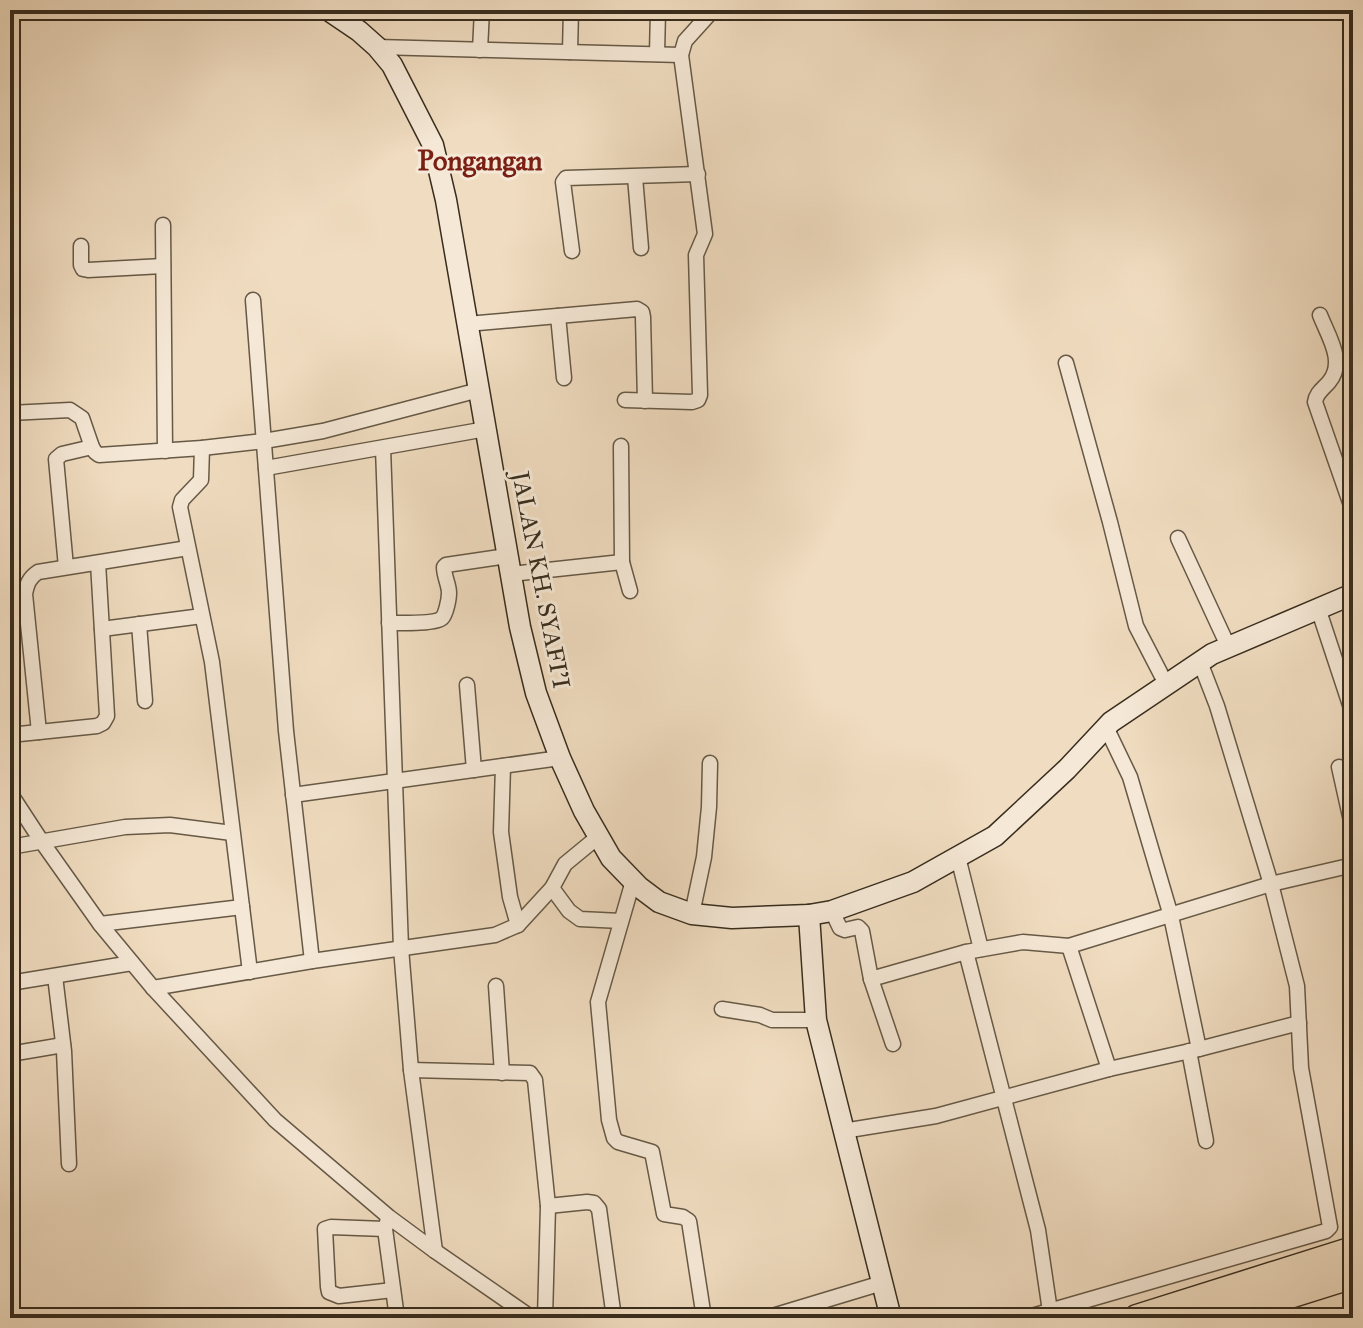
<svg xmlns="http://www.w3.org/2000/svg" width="1363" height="1328" viewBox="0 0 1363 1328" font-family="'IM FELL Great Primer',serif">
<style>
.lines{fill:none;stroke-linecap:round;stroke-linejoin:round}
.minor-casing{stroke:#665946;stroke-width:17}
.secondary-casing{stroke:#382d1e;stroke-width:23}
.motorway-casing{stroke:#382d1e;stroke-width:29}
.minor{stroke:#f5e8d6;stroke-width:14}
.secondary{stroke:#f5e8d6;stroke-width:20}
.motorway{stroke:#f0dcc0;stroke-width:26}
.labels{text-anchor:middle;stroke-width:6;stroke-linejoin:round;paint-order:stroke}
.street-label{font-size:24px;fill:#382d1e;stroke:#f5e8d6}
.quarter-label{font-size:28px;font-weight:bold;fill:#7a1f14;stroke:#f5e8d6}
</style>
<rect width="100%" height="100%" fill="#f0dcc0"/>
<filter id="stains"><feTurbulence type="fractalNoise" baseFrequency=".0025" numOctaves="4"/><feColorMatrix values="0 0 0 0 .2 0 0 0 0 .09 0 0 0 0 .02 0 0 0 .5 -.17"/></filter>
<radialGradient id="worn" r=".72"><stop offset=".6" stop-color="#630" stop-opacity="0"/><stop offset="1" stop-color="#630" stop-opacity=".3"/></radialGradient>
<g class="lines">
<g class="minor-casing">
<g id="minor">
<path d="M 377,47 L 681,55"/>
<path d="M 480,50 L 482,10"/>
<path d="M 570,52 L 571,10"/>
<path d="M 657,54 L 658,10"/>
<path d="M 635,177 L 641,248"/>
<path d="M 163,225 L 165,451"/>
<path d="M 81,246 L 81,265 L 83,269 L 88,270 L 163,266"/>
<path d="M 572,251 L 563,182 L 566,178 L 698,174"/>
<path d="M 253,300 L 286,731 L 312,961"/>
<path d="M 1320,315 C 1328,336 1346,362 1329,382 C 1323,389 1316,393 1315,402 L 1353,511"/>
<path d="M 558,316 L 564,378"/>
<path d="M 467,324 L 637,309 L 642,312 L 643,317 L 645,401"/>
<path d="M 1066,363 L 1110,522 L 1136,626 L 1166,684"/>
<path d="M 625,400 L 692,402 L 698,400 L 700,395 L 696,255 L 705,234 L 681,55 L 685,41 L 713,10"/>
<path d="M 10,413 L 70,410 L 82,418 L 92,447 L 95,452 L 99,455 L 202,448 L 264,441 L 323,431 L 479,390"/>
<path d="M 621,446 L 622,562 L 630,591"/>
<path d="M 202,448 L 201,480 L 182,500 L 180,507 L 212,662 L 250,972"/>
<path d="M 383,448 L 401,948 L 411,1070 L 435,1251"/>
<path d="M 266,468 L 486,429"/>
<path d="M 1178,538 L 1228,646"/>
<path d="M 66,567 L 56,459 L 62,454 L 92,447"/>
<path d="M 511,574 L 622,562"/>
<path d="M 1318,608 L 1353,714"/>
<path d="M 389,623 C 399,623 436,624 442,618 C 446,614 449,599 449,593 C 449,584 444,577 444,567 L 446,565 L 507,556"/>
<path d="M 139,624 L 145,701"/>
<path d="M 102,629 L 202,616"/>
<path d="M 467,685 L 474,770"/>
<path d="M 1106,727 L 1130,777 L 1171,916 L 1199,1049"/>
<path d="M 39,732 L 25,594 C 27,584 29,578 38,572 L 188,548"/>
<path d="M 10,735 L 97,726 L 103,723 L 107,716 L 98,563"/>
<path d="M 503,766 L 501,832 L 510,897 L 518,925"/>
<path d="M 1339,767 L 1353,830"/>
<path d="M 10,793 L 42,842 L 100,924 L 153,988 L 275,1120 L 389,1217 L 435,1251 L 532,1318"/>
<path d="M 293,795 L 560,758"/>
<path d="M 10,847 L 125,827 L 170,825 L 232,833"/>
<path d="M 958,857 L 981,949"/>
<path d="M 633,881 L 598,1002 L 609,1120 L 614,1138 L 618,1142 L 652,1152 L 664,1214 L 683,1217 L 689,1221 L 704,1318"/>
<path d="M 552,888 L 569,911 L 580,919 L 621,921"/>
<path d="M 832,911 L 840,928 L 845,930 L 858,927 L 862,931 L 871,979 L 966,952 L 1023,942 L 1069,946 L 1271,884 L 1353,865"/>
<path d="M 692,914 L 704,857 L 709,807 L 710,763"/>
<path d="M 100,924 L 242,907"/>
<path d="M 1069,946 L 1109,1069"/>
<path d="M 966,952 L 1038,1230 L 1050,1311"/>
<path d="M 55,976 L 64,1051 L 69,1164"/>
<path d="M 871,979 L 893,1044"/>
<path d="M 10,983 L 132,963"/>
<path d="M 496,986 L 502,1073"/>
<path d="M 153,988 L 312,961 L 495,935 L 518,925 L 552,888 L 565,864 L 599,836"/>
<path d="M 722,1009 L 760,1015 L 772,1020 L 816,1020"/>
<path d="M 1189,1051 L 1206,1141"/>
<path d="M 10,1054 L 63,1045"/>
<path d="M 411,1070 L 530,1073 L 535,1080 L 548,1206 L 545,1318"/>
<path d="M 843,1131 L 936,1116 L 1109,1069 L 1199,1049 L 1299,1023"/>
<path d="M 10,1181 L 12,1217"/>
<path d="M 548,1206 L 587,1202 L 594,1203 L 599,1209 L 614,1318"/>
<path d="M 388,1219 L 385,1229 L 397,1318"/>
<path d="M 385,1229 L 331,1227 L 325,1229 L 328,1287 L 329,1292 L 339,1296 L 393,1290"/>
<path d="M 766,1318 L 882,1283"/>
<path d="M 1025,1318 L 1326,1231 L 1330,1227 L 1301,1068 L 1297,986 L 1271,884 L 1217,706 L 1200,662"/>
</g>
</g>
<g class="secondary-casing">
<g id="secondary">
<path d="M 328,10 L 359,31 L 377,47 L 392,65 L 433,145 L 446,200 L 520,627 L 536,693 L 560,758 L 584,811 L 611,858 L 639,887 L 659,902 L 692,914 L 732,918 L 809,915 L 832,911 L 913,882 L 995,836 L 1067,769 L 1111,722 L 1212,654 L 1353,594"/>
<path d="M 809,915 L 816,1020 L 891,1318"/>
</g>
</g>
<g class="motorway-casing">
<g id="motorway">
<path d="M 1137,1318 L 1353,1250"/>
<path d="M 1216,1318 L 1353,1275"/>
</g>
</g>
<use href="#minor" class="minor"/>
<use href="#secondary" class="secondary"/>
<use href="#motorway" class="motorway"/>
</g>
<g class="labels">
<g class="street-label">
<text transform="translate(541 580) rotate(79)" y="8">JALAN KH. SYAFI'I</text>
</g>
<g class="quarter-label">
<text x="480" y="170">Pongangan</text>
</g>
</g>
<rect width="1363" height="1328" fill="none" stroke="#f0dcc0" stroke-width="40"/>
<rect x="12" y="12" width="1339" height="1304" fill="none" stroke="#382d1e" stroke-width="4"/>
<rect x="20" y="20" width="1323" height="1288" fill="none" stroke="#382d1e" stroke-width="2"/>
<rect width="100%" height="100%" filter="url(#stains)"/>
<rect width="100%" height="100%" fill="url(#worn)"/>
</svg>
